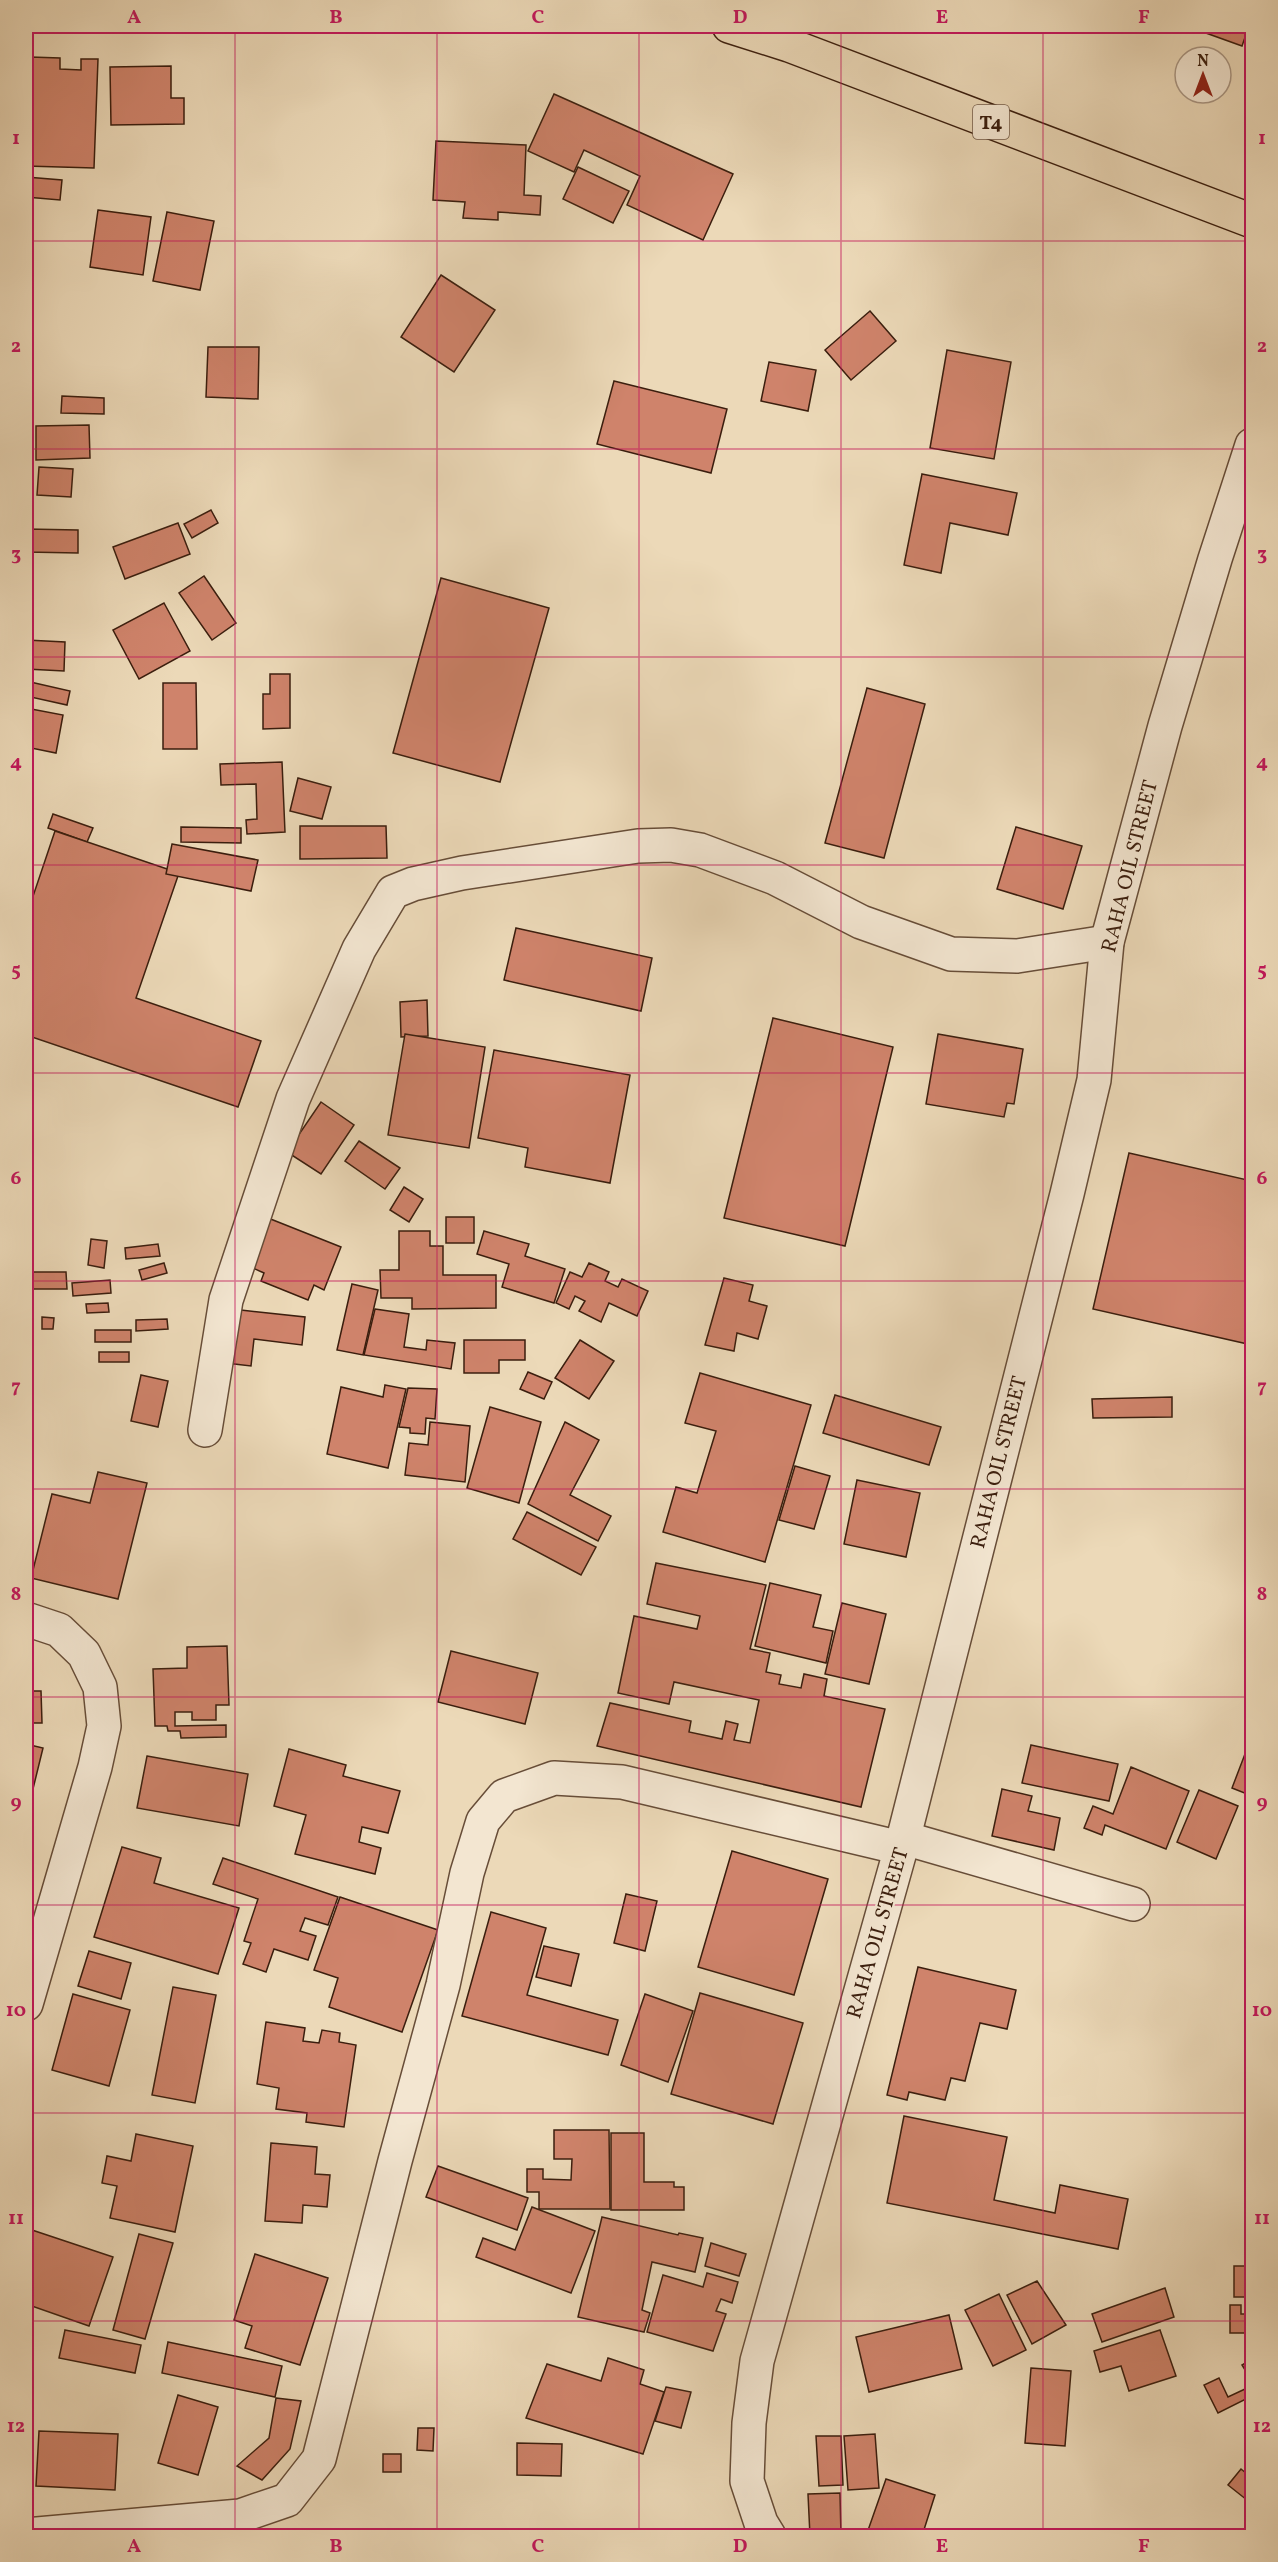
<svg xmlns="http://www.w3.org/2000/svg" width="1278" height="2562" viewBox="0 0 1278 2562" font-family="Vollkorn,serif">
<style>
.building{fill:#cf836b;stroke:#3b1e0e;stroke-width:1.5}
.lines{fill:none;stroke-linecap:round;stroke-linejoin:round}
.minor-casing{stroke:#674d38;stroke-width:36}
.trunk-casing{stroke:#3b1e0e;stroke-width:36}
.minor{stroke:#f3e6d1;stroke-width:33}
.trunk{stroke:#ecd9b8;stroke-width:33}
.grid{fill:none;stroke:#c2185b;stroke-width:1.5;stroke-opacity:0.55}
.labels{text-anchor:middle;stroke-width:4.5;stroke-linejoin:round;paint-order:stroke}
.shield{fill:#f3e6d1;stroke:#725a48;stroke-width:1.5}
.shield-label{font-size:20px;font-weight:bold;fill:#3b1e0e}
.street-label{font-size:21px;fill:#3b1e0e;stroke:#f3e6d1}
.neatline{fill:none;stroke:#c2185b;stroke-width:2}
.grid-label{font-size:20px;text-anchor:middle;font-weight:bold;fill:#c2185b}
</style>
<rect width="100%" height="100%" fill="#ecd9b8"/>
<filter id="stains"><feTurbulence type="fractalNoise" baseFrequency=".00333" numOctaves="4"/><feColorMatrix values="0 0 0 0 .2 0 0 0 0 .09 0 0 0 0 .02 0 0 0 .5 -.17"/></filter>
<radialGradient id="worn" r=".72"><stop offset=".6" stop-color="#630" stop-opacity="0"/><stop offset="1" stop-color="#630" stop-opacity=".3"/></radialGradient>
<g class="building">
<path d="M 1193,26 L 1249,26 L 1242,46 L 1192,28 Z"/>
<path d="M 30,57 L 60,58 L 60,69 L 81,70 L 81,59 L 98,59 L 94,168 L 26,166 Z"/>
<path d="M 171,66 L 171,98 L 184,98 L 184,124 L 111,125 L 110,67 Z"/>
<path d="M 554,94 L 733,174 L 703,240 L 627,205 L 640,176 L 584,150 L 574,172 L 528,151 Z"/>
<path d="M 436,141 L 526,145 L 524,195 L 541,196 L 540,215 L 498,212 L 498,220 L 463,218 L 465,202 L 433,200 Z"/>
<path d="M 578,167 L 629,191 L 613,223 L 563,199 Z"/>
<path d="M 26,177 L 62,180 L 60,200 L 26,197 Z"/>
<path d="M 98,210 L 151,217 L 143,275 L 90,267 Z"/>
<path d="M 167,212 L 214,221 L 200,290 L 153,281 Z"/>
<path d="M 441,275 L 495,310 L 454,372 L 401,337 Z"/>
<path d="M 870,311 L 896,341 L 851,380 L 825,350 Z"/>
<path d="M 208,347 L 259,347 L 258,399 L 206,397 Z"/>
<path d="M 947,350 L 1011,362 L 994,459 L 930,448 Z"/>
<path d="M 769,362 L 816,370 L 808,411 L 761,401 Z"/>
<path d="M 614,381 L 727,409 L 711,473 L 597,444 Z"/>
<path d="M 62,396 L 104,398 L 104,414 L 61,413 Z"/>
<path d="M 89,425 L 90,458 L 36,460 L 36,426 Z"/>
<path d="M 39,467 L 73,469 L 71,497 L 37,495 Z"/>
<path d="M 922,474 L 1017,493 L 1008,535 L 950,523 L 941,573 L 904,565 Z"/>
<path d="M 211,510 L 218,523 L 192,538 L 184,524 Z"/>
<path d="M 178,523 L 190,554 L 125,579 L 113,547 Z"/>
<path d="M 26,529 L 78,530 L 78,553 L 26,552 Z"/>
<path d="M 204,576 L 236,623 L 212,640 L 179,593 Z"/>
<path d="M 441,578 L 549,608 L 500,782 L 393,753 Z"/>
<path d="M 164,603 L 190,651 L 139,679 L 113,630 Z"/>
<path d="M 26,640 L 65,642 L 64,671 L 26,669 Z"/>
<path d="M 270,674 L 290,674 L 290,728 L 263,729 L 263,694 L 270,694 Z"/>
<path d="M 26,681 L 70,691 L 67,705 L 26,696 Z"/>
<path d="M 163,683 L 196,683 L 197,749 L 163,749 Z"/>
<path d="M 867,688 L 925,704 L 884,858 L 825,843 Z"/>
<path d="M 26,708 L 63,715 L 56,753 L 26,747 Z"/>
<path d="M 282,762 L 285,832 L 247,834 L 246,820 L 257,819 L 256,784 L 221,785 L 220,764 Z"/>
<path d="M 298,778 L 331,787 L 322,819 L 290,811 Z"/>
<path d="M 53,814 L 93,828 L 87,842 L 48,828 Z"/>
<path d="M 300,826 L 386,826 L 387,858 L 300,859 Z"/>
<path d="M 181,827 L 241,828 L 241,843 L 181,842 Z"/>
<path d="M 1016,827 L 1082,846 L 1063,909 L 997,889 Z"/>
<path d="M 55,831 L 179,873 L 136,998 L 261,1041 L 238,1107 L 26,1035 L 26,917 Z"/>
<path d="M 172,844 L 258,860 L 251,891 L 166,874 Z"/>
<path d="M 516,928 L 652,958 L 641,1011 L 504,980 Z"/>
<path d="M 427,1000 L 428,1036 L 401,1037 L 400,1002 Z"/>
<path d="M 773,1018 L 893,1047 L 845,1246 L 724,1218 Z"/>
<path d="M 405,1034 L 485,1047 L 469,1148 L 388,1135 Z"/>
<path d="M 938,1034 L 1023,1049 L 1014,1104 L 1007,1103 L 1004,1117 L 926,1104 Z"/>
<path d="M 494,1050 L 630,1075 L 610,1183 L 525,1167 L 528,1148 L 478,1138 Z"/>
<path d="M 321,1102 L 354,1125 L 321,1174 L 287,1152 Z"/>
<path d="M 359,1141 L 400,1168 L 385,1189 L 345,1161 Z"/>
<path d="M 1129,1153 L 1252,1181 L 1252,1345 L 1093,1309 Z"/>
<path d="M 404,1187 L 423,1199 L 409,1222 L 390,1210 Z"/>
<rect x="26" y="1213" width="5" height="53"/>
<path d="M 263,1216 L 341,1247 L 324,1290 L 314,1285 L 308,1300 L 261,1281 L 264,1273 L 244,1264 Z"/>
<rect x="446" y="1217" width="28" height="26"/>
<path d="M 399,1231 L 430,1231 L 430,1246 L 443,1246 L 443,1275 L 496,1275 L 496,1308 L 412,1309 L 412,1298 L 381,1298 L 380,1270 L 399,1270 Z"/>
<path d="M 484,1231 L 529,1244 L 525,1256 L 565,1269 L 554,1303 L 502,1287 L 509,1264 L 477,1254 Z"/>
<path d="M 91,1239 L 107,1241 L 104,1268 L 88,1265 Z"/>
<path d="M 158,1244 L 160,1256 L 126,1259 L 125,1248 Z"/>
<path d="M 164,1263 L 167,1273 L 142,1280 L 139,1270 Z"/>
<path d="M 589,1263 L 609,1272 L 605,1281 L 618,1287 L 622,1279 L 648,1291 L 637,1316 L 609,1303 L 601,1322 L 579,1311 L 585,1301 L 575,1296 L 569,1309 L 556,1303 L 570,1272 L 582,1277 Z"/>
<path d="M 26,1272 L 66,1272 L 67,1289 L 26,1289 Z"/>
<path d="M 724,1278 L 753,1285 L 749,1301 L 767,1306 L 758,1339 L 737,1333 L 734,1351 L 705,1345 Z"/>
<path d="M 110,1280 L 111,1293 L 73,1296 L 72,1283 Z"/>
<path d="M 352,1284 L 378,1290 L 363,1355 L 337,1350 Z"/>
<path d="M 108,1303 L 109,1312 L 87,1313 L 86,1304 Z"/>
<path d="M 232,1309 L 305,1317 L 302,1345 L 254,1339 L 251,1366 L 226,1363 Z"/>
<path d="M 375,1309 L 409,1314 L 404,1347 L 426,1350 L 427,1340 L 455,1343 L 451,1369 L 364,1355 Z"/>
<path d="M 42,1317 L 54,1318 L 53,1329 L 42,1329 Z"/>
<path d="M 167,1319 L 168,1329 L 136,1331 L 136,1320 Z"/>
<rect x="95" y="1330" width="36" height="12"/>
<path d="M 464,1340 L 525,1340 L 525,1360 L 499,1360 L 499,1373 L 464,1373 Z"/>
<path d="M 580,1340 L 614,1361 L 589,1399 L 555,1378 Z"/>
<rect x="99" y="1352" width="30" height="10"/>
<path d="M 528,1372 L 552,1382 L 544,1399 L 520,1389 Z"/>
<path d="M 700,1373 L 811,1405 L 765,1562 L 663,1532 L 676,1487 L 697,1493 L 716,1431 L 685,1423 Z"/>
<path d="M 141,1375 L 168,1381 L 158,1427 L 131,1421 Z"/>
<path d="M 385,1385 L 406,1389 L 388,1468 L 327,1454 L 341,1387 L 383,1397 Z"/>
<path d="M 408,1388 L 437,1389 L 435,1419 L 426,1418 L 425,1434 L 410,1433 L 410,1428 L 399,1427 Z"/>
<path d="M 835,1395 L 941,1427 L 929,1465 L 823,1433 Z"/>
<path d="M 1172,1397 L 1172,1417 L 1093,1418 L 1092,1399 Z"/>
<path d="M 490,1407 L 541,1422 L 519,1503 L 467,1488 Z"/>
<path d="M 430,1422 L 470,1426 L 465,1482 L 405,1475 L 409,1443 L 428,1445 Z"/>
<path d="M 565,1422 L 599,1440 L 570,1495 L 611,1516 L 598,1541 L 528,1504 Z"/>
<path d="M 795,1466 L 830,1476 L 814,1529 L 779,1520 Z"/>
<path d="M 98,1472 L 147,1483 L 118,1599 L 31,1578 L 52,1494 L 90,1503 Z"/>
<path d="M 857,1480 L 920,1493 L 906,1557 L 844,1544 Z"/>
<path d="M 527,1512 L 596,1547 L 581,1575 L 513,1539 Z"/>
<path d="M 656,1563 L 766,1585 L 750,1649 L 770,1653 L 766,1672 L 781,1675 L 779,1684 L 801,1688 L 804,1674 L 827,1679 L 824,1696 L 885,1709 L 861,1807 L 597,1746 L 610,1703 L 691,1721 L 689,1732 L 722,1739 L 726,1721 L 738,1724 L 734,1740 L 750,1743 L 759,1700 L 674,1682 L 669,1704 L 618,1693 L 634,1616 L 697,1629 L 700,1616 L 647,1604 Z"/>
<path d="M 770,1583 L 821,1595 L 813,1627 L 833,1631 L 826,1663 L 755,1646 Z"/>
<path d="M 842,1603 L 886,1614 L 869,1684 L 825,1674 Z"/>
<path d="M 227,1646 L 229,1705 L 216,1705 L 216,1720 L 192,1720 L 192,1712 L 175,1712 L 175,1726 L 226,1725 L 226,1737 L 181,1738 L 180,1731 L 168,1731 L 167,1726 L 155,1726 L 153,1669 L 187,1668 L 187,1647 Z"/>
<path d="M 451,1651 L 538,1673 L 525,1724 L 438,1702 Z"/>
<path d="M 1252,1686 L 1252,1724 L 1247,1723 Z"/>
<path d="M 26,1691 L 41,1691 L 42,1723 L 26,1723 Z"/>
<path d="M 26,1744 L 43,1748 L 32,1793 L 26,1792 Z"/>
<path d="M 1031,1745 L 1118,1764 L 1109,1801 L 1022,1783 Z"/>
<path d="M 289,1749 L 346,1765 L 343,1776 L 400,1791 L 388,1833 L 362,1827 L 359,1842 L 381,1848 L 375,1874 L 295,1854 L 306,1815 L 274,1806 Z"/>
<path d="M 1245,1754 L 1252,1757 L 1252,1796 L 1232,1788 Z"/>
<path d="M 147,1756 L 248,1774 L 239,1826 L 137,1808 Z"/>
<path d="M 1131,1767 L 1189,1791 L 1166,1849 L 1105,1825 L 1102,1835 L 1084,1828 L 1093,1806 L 1113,1814 Z"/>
<path d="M 1002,1789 L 1032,1796 L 1028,1811 L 1060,1818 L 1054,1850 L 992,1836 Z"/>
<path d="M 1199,1790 L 1238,1806 L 1216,1859 L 1177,1842 Z"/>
<path d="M 122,1847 L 161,1858 L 154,1883 L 239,1908 L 218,1974 L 94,1937 Z"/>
<path d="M 732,1851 L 828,1879 L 794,1995 L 698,1967 Z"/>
<path d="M 223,1858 L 338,1897 L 328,1925 L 305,1918 L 300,1931 L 316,1936 L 308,1960 L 274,1949 L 266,1972 L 243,1964 L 251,1943 L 244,1941 L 258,1899 L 213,1884 Z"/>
<path d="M 626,1894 L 657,1901 L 645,1951 L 614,1943 Z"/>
<path d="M 340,1897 L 438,1930 L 402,2032 L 329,2007 L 338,1978 L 314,1970 Z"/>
<path d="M 491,1912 L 546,1928 L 527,1995 L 618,2020 L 608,2055 L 462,2016 Z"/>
<path d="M 544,1946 L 579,1954 L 571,1986 L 536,1977 Z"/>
<path d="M 89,1951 L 131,1963 L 121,1999 L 78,1986 Z"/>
<path d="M 918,1967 L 1016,1990 L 1007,2029 L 980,2023 L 965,2081 L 951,2078 L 945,2100 L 909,2092 L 907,2100 L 887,2095 Z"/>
<path d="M 173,1987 L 216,1995 L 195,2103 L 152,2095 Z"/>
<path d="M 700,1993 L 803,2023 L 773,2124 L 671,2094 Z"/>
<path d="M 73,1994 L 130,2010 L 109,2086 L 52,2070 Z"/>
<path d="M 645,1994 L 693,2011 L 668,2082 L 621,2065 Z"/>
<path d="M 266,2022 L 305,2028 L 303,2041 L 319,2043 L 322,2030 L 340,2033 L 339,2042 L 356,2045 L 344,2127 L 306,2122 L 307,2113 L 276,2109 L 279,2088 L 257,2084 Z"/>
<path d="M 904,2116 L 1007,2137 L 994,2200 L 1055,2213 L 1060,2185 L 1128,2199 L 1118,2249 L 887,2203 Z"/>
<path d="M 554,2130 L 609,2130 L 610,2209 L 539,2209 L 539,2192 L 527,2192 L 527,2169 L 543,2169 L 543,2179 L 571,2180 L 572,2159 L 554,2159 Z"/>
<path d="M 611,2133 L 644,2133 L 644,2182 L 674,2182 L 674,2187 L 684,2187 L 684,2210 L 611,2210 Z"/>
<path d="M 136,2134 L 193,2146 L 175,2232 L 110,2218 L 117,2186 L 102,2183 L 107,2156 L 131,2161 Z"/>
<path d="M 271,2143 L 317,2147 L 315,2174 L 330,2175 L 327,2207 L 303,2205 L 302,2223 L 265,2221 Z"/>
<path d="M 438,2166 L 528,2198 L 517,2230 L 426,2197 Z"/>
<path d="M 532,2207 L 595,2231 L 571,2293 L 476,2257 L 483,2238 L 515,2250 Z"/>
<path d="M 602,2217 L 678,2235 L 679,2233 L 703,2238 L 695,2272 L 652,2262 L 642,2310 L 650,2313 L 644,2332 L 578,2317 Z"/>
<path d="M 26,2228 L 113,2257 L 89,2326 L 26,2304 Z"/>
<path d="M 139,2234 L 173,2243 L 145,2339 L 113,2330 Z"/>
<path d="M 711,2243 L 746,2254 L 739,2276 L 705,2266 Z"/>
<path d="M 255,2254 L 328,2278 L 300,2365 L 245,2348 L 252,2326 L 234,2320 Z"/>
<path d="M 1234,2266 L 1252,2266 L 1252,2317 L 1248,2317 L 1248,2333 L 1230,2333 L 1230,2305 L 1241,2305 L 1241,2314 L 1250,2314 L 1250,2297 L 1234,2297 Z"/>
<path d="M 707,2273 L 738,2282 L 732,2303 L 721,2299 L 716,2311 L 726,2314 L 713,2351 L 647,2332 L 663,2275 L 703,2287 Z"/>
<path d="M 1037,2281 L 1066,2325 L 1032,2344 L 1007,2295 Z"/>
<path d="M 1165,2288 L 1174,2317 L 1102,2342 L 1092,2314 Z"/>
<path d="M 999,2294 L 1026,2350 L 993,2366 L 965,2310 Z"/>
<path d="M 949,2315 L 962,2369 L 869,2392 L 856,2337 Z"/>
<path d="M 65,2330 L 141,2345 L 135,2373 L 59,2358 Z"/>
<path d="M 1160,2330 L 1176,2376 L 1129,2391 L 1121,2366 L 1100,2372 L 1094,2351 Z"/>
<rect x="26" y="2340" width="2" height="28"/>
<path d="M 168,2342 L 282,2366 L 275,2397 L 162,2373 Z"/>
<path d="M 608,2358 L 644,2370 L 640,2384 L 664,2392 L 643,2454 L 526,2418 L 547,2364 L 601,2381 Z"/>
<path d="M 1252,2359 L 1252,2376 L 1250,2378 L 1242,2365 Z"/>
<path d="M 1031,2368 L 1071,2371 L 1065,2446 L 1025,2443 Z"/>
<path d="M 1219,2378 L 1228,2397 L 1245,2389 L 1250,2397 L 1218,2413 L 1204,2385 Z"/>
<path d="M 666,2387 L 691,2392 L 681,2428 L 655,2421 Z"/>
<path d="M 178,2395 L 218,2407 L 198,2475 L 158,2463 Z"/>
<path d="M 276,2398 L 301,2401 L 290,2449 L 262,2480 L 237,2466 L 269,2438 Z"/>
<path d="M 418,2428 L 434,2428 L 433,2451 L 417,2450 Z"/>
<path d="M 39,2431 L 118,2434 L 115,2490 L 36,2486 Z"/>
<path d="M 875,2434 L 879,2488 L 848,2490 L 844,2436 Z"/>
<path d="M 816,2436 L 841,2436 L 843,2485 L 819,2486 Z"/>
<path d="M 517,2443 L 562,2444 L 561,2476 L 517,2475 Z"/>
<rect x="383" y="2454" width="18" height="18"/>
<path d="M 1241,2469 L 1252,2478 L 1252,2504 L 1228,2485 Z"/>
<path d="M 886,2479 L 935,2495 L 922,2536 L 866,2536 Z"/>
<path d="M 840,2493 L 841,2536 L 810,2536 L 808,2494 Z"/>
</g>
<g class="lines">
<g class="minor-casing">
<g id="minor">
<path d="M 205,1430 L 226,1300 L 293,1099 L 359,949 L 393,892 L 413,884 L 462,873 L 638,846 L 671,845 L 700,850 L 775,878 L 861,922 L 951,954 L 1017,956 L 1107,942"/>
<path d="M 26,1619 L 59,1630 L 84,1654 L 100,1687 L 104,1726 L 95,1767 L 26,2004"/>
<path d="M 904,1838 L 1133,1904"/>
<path d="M 26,2535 L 240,2516 L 287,2500 L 319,2459 L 395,2161 L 443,1985 L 467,1873 L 483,1821 L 504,1796 L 554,1778 L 622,1782 L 901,1848"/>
<path d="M 769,2536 L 761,2523 L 747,2481 L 749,2423 L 757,2361 L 901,1848 L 1067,1194 L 1094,1080 L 1107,942 L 1165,726 L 1215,559 L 1252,445"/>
</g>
</g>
<g class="trunk-casing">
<path id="trunk" d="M 729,26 L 789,45 L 1252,221"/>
</g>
<use href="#minor" class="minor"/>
<use href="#trunk" class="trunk"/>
</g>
<path class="grid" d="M 235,26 L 235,2536M 437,26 L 437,2536M 639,26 L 639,2536M 841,26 L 841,2536M 1043,26 L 1043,2536M 26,241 L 1252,241M 26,449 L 1252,449M 26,657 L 1252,657M 26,865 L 1252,865M 26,1073 L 1252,1073M 26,1281 L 1252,1281M 26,1489 L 1252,1489M 26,1697 L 1252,1697M 26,1905 L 1252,1905M 26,2113 L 1252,2113M 26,2321 L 1252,2321"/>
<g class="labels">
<rect class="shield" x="973" y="105" width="36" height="34" rx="4.5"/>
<g class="shield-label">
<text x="991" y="129">T4</text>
</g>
<g class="street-label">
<text transform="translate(1129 866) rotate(-76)" y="7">RAHA OIL STREET</text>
<text transform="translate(998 1462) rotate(-76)" y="7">RAHA OIL STREET</text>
<text transform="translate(877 1933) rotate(-74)" y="7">RAHA OIL STREET</text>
</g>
</g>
<rect width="1278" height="2562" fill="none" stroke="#ecd9b8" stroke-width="66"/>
<g transform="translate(1203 75)"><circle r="28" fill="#f3e6d1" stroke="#a99683" stroke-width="1.5"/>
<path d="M0-4.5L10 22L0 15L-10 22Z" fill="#8f2418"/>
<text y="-9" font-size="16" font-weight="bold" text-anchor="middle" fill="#3b1e0e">N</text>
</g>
<rect x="33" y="33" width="1212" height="2496" class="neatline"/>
<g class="grid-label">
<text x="134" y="23">A</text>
<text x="336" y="23">B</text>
<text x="538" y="23">C</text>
<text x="740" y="23">D</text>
<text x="942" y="23">E</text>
<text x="1144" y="23">F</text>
<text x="16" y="144">1</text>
<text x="1262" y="144">1</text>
<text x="16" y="352">2</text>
<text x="1262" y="352">2</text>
<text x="16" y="560">3</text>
<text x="1262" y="560">3</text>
<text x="16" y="768">4</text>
<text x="1262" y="768">4</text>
<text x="16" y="976">5</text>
<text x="1262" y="976">5</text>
<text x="16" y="1184">6</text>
<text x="1262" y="1184">6</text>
<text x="16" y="1392">7</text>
<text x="1262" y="1392">7</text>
<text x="16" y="1600">8</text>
<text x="1262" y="1600">8</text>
<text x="16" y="1808">9</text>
<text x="1262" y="1808">9</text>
<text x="16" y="2016">10</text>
<text x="1262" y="2016">10</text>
<text x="16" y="2224">11</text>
<text x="1262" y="2224">11</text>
<text x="16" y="2432">12</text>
<text x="1262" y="2432">12</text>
<text x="134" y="2552">A</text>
<text x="336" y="2552">B</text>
<text x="538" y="2552">C</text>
<text x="740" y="2552">D</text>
<text x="942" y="2552">E</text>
<text x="1144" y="2552">F</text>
</g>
<rect width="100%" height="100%" filter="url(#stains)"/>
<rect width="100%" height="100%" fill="url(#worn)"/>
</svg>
